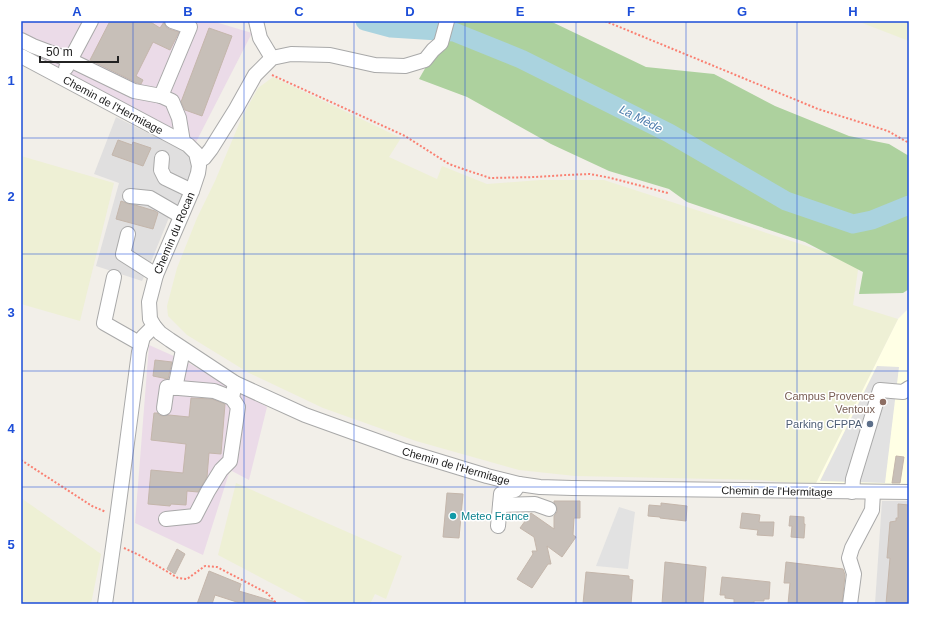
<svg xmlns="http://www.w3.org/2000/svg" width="930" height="625" viewBox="0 0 930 625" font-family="Arial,sans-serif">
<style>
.residential{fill:#e0dfdf}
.industrial{fill:#ebdbe8}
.education{fill:#ffffe5}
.farmland{fill:#eef0d5}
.forest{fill:#add19e}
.parking{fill:#e2e2e2}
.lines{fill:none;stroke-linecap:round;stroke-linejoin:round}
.river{stroke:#aad3df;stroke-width:19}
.building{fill:#c7bfb8;stroke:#c4b6ab}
.minor-casing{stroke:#a9a9a9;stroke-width:16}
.path{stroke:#fa8072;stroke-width:2;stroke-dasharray:2 2;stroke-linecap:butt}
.minor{stroke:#fff;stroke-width:14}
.grid{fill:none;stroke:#1d4ed8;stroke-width:1;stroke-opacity:0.55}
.education-dot{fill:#8d6e63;stroke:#fff;stroke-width:1.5}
.service-dot{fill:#5c6f8a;stroke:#fff;stroke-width:1.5}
.culture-dot{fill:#0f9aa8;stroke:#fff;stroke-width:1.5}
.labels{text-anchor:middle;stroke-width:3;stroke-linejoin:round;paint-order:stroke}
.street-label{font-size:11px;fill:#222;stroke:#fff}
.education-label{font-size:11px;fill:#785e54;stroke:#fff;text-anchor:end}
.service-label{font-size:11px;fill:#4e5e75;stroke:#fff;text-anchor:end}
.culture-label{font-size:11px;fill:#0d838f;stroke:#fff;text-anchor:start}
.water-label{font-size:12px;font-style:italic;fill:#4a7aab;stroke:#fff}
.neatline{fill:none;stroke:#1d4ed8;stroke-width:1.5}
.grid-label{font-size:13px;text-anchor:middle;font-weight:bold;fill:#1d4ed8}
</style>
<rect width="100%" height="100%" fill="#f2efe9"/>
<g class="residential">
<path d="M 116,117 L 190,154 L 195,167 L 179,208 L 170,215 L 151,262 L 142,281 L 96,266 L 119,183 L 94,174 Z"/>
<path d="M 882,501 L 909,501 L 909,604 L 875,604 Z"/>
</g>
<g class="industrial">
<path d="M 21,21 L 212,21 L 252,33 L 195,144 L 55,66 L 21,48 Z"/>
<path d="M 149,345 L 185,361 L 267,407 L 249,480 L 230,470 L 203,555 L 135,523 Z"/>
</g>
<path class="education" d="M 909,308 L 909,487 L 815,485 L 898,319 Z"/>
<g class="farmland">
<path d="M 857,21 L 909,21 L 909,41 Z"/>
<path d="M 273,77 L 401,138 L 389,157 L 437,179 L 442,166 L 487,184 L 540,180 L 604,180 L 859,263 L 853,305 L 898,319 L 815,485 L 760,480 L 575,476 L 519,470 L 416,441 L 323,408 L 249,373 L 187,335 L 168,316 L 167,306 L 177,268 L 197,218 L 215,181 L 242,117 L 258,88 Z"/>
<path d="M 21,156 L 114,183 L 80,321 L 21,304 Z"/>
<path d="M 236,483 L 402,556 L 386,599 L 375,594 L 370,604 L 311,604 L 218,555 Z"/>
<path d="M 21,498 L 101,554 L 91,604 L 21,604 Z"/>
</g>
<g class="forest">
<path d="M 455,21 L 550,21 L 646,67 L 714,74 L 775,106 L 849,136 L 889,144 L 909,156 L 909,202 L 872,216 L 854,219 L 788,198 L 668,127 L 521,54 L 454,26 Z"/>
<path d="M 449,37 L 457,37 L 526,65 L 670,138 L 786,205 L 853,228 L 877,224 L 909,211 L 909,289 L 903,293 L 859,294 L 863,272 L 805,242 L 687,202 L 669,189 L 609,171 L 551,144 L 467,97 L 419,79 L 427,65 Z"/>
</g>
<g class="parking">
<path d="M 877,366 L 899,367 L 885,483 L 820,481 Z"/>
<path d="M 619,507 L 635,512 L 628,569 L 596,566 Z"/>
</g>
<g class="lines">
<path class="river" d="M 365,21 L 391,28 L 454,32 L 521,59 L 669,133 L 786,201 L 853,224 L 872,220 L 909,205"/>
</g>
<g class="building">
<path d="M 110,21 L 149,21 L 160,28 L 164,22 L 166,27 L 169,29 L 179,32 L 170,50 L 153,42 L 136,76 L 143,80 L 141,84 L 137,83 L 90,60 Z"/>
<path d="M 209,28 L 232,36 L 202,116 L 185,110 L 181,102 Z"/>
<path d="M 118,140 L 132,145 L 133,142 L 151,148 L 143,166 L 112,155 Z"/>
<path d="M 121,201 L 129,204 L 135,205 L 155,211 L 158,213 L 153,229 L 116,219 Z"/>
<path d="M 155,360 L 172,362 L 168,379 L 153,376 Z"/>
<path d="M 191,398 L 212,399 L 225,404 L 221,454 L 209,453 L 207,477 L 198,492 L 187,491 L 186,505 L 171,504 L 170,506 L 148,504 L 151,470 L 183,473 L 186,444 L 151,440 L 154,413 L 158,413 L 159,415 L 163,416 L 169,415 L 189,417 Z"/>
<path d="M 896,456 L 904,457 L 900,483 L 892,483 Z"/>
<path d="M 447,493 L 463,494 L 459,538 L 443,537 Z"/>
<path d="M 554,501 L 580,501 L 580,518 L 574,518 L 573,535 L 576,537 L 562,557 L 547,546 L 551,564 L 548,564 L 532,588 L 517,579 L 533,554 L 532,551 L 537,551 L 534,537 L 520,528 L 531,513 L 554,529 L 554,516 L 557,512 L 557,508 L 554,503 Z"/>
<path d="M 661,503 L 687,506 L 686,521 L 660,518 L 660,517 L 648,516 L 649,505 L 661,506 Z"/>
<path d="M 898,504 L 909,505 L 909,604 L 886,604 L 890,558 L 887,558 L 890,522 L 896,521 L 896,518 L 898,518 Z"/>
<path d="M 742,513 L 760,515 L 759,522 L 774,522 L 773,536 L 757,535 L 758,530 L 740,528 Z"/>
<path d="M 790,516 L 804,517 L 804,524 L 805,524 L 804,538 L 791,537 L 792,526 L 789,526 Z"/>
<path d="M 177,549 L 185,554 L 175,574 L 167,569 Z"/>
<path d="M 665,562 L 706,567 L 703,604 L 662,604 Z"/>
<path d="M 786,562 L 843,569 L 845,575 L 842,604 L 788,604 L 790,583 L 784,583 Z"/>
<path d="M 209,571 L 241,584 L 239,591 L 276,602 L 276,604 L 243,604 L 215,595 L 212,604 L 197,604 Z"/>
<path d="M 586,572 L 629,576 L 629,579 L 633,580 L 631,604 L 583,604 Z"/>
<path d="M 722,577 L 770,582 L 769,599 L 764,599 L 764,601 L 754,601 L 754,604 L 734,604 L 734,599 L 725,598 L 725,595 L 720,595 Z"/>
</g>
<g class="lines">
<g class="minor-casing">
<g id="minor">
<path d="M 256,21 L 260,38 L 272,58"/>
<path d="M 21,40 L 33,46 L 70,60 L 134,91 L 161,96 L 172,101 L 179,118 L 183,142"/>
<path d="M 21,56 L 188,145 L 196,153 L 199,166 L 198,173 L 192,191 L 156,275 L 149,302 L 150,319 L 154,326 L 160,333 L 170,340 L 235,383 L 305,415 L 405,451 L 487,476 L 519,484 L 540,487 L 572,488 L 909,492"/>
<path d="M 66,68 L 91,21"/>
<path d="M 161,96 L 190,27 L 172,21"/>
<path d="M 162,158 L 161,170 L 165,178 L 192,191"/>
<path d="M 199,161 L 204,158 L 211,149 L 236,109 L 255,75 L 272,58 L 291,54 L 330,55 L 375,65 L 405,66 L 425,60 L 433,50 L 441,43 L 447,21"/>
<path d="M 130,196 L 150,198 L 181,216"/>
<path d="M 128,234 L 123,254 L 156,275"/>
<path d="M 114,277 L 104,323 L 141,344"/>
<path d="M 175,388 L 183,350"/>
<path d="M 164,408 L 167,387 L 214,391 L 232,398"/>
<path d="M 852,492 L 853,479 L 880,390 L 903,392 L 909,388"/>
<path d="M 500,505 L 535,504 L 549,509"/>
<path d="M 166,519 L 195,516 L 208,491 L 221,470 L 230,461 L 238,407 L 232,398 L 235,383"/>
<path d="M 498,526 L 501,494 L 515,490 L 519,484"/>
<path d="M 105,604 L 117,518 L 139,352 L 143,337 L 154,326"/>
<path d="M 850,604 L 854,574 L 849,558 L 852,548 L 872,510 L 873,492"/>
</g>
</g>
<g class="path">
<path d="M 605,21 L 818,109 L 888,131 L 909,143"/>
<path d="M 272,75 L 405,136 L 449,164 L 463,169 L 490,178 L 536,177 L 566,175 L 590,174 L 611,178 L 668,193"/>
<path d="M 21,460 L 92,506 L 106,512"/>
<path d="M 124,548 L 139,555 L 178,578 L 187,579 L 205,566 L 217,567 L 267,593 L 277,604"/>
</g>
<use href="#minor" class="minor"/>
</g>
<path class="grid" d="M 133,21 L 133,604M 244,21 L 244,604M 354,21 L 354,604M 465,21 L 465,604M 576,21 L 576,604M 686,21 L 686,604M 797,21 L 797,604M 21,138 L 909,138M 21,254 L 909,254M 21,371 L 909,371M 21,487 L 909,487"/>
<circle class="education-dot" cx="883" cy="402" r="4"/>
<circle class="service-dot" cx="870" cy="424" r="4"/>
<circle class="culture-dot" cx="453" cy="516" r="4"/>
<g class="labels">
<g class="street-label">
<text transform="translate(113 105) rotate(28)" y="4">Chemin de l'Hermitage</text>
<text transform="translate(174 233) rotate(-67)" y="4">Chemin du Rocan</text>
<text transform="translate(456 466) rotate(16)" y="4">Chemin de l'Hermitage</text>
<text transform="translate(777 491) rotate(1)" y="4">Chemin de l'Hermitage</text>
</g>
<g class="education-label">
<text x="875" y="400">Campus Provence<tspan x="875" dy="13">Ventoux</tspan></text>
</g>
<g class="service-label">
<text x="862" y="428">Parking CFPPA</text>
</g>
<g class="culture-label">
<text x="461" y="520">Meteo France</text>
</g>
<g class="water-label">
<text transform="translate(641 119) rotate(27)" y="4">La Mède</text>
</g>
</g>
<rect width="930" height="625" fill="none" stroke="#ffffff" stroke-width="44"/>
<path d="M40 56v6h78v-6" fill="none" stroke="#222222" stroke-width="2"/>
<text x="46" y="56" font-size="12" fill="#222222" stroke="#ffffff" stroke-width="3" paint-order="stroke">50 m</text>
<rect x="22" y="22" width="886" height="581" class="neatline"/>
<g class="grid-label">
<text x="77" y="16">A</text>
<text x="188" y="16">B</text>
<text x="299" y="16">C</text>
<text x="410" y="16">D</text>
<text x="520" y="16">E</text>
<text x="631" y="16">F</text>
<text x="742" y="16">G</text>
<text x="853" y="16">H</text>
<text x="11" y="85">1</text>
<text x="11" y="201">2</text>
<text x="11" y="317">3</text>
<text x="11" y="433">4</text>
<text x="11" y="549">5</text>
</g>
</svg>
